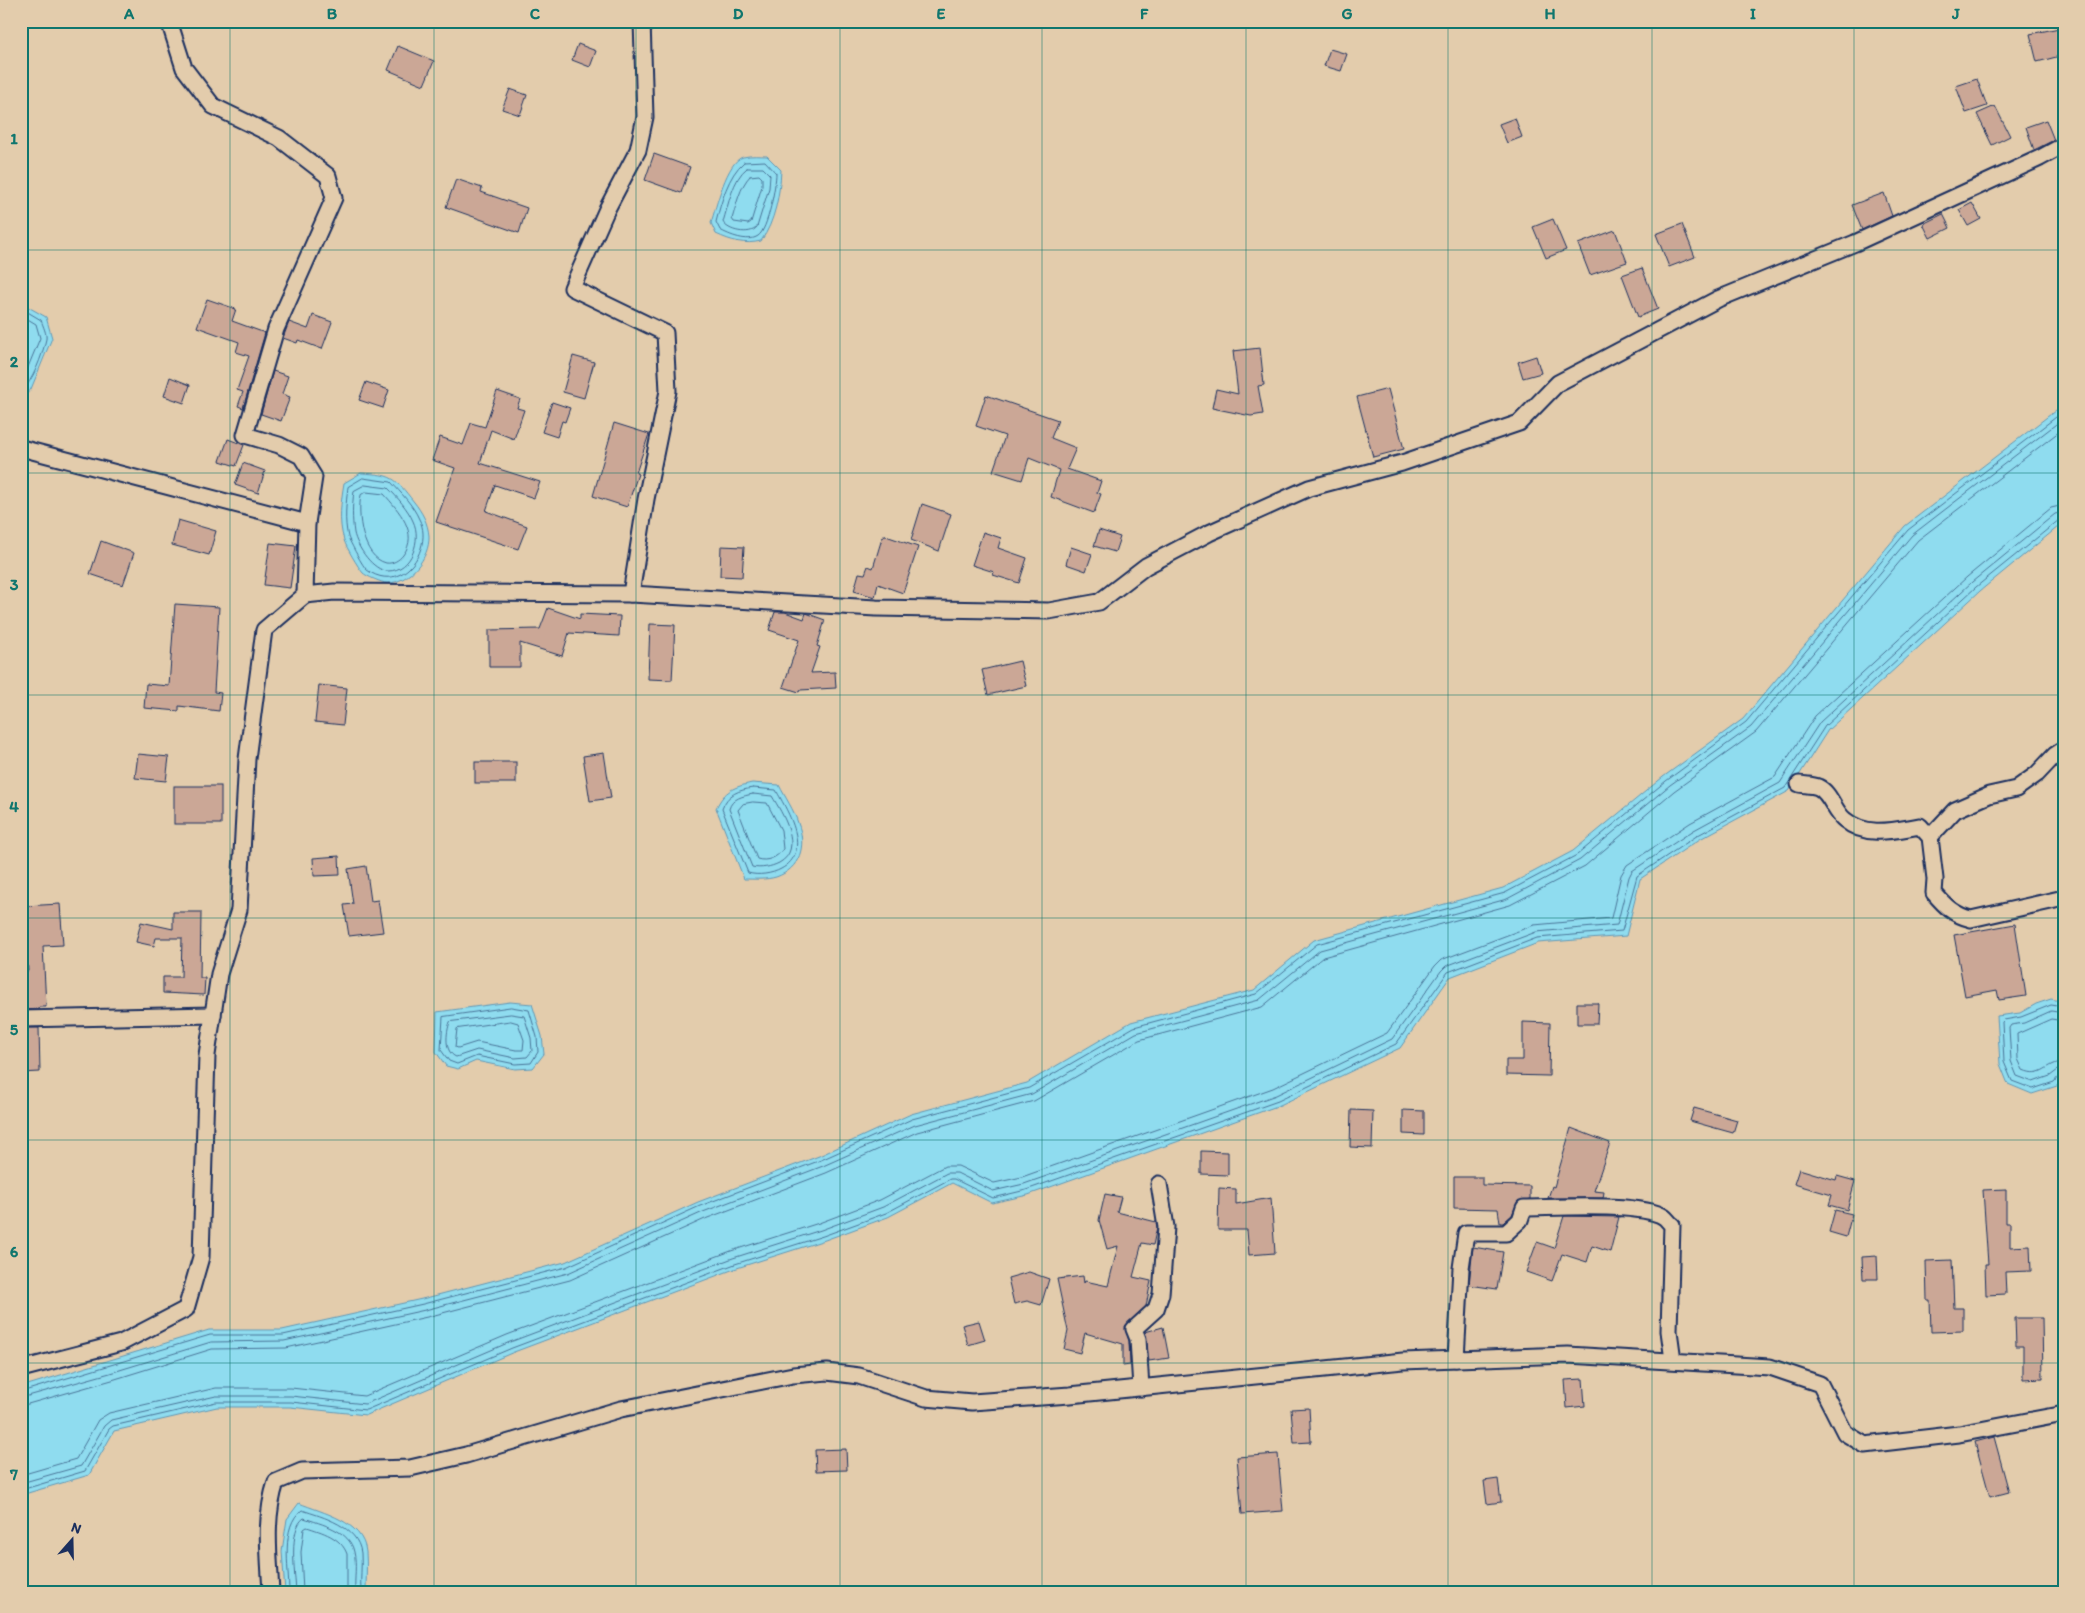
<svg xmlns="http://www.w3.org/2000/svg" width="2085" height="1613" viewBox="0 0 2085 1613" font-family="Itim,sans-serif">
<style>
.water{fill:#8fdcef;stroke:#6197b5}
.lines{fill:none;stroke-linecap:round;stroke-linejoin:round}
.shore{stroke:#497498;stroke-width:1}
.building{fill:#cba796;stroke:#1b2f5e}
.minor-casing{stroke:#1b2f5e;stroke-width:19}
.minor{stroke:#e3ccac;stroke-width:15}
.grid{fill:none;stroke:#0f766e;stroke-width:1;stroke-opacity:0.55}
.neatline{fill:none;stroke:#0f766e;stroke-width:2}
.grid-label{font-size:16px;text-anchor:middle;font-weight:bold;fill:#0f766e}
</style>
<rect width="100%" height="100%" fill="#e3ccac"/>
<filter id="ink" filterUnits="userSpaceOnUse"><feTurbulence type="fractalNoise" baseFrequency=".02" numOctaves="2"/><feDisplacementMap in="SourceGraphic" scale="10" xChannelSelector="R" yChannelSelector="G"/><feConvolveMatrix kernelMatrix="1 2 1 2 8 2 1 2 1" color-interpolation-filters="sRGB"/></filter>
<g filter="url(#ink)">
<g class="water">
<path d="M 767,156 L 781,170 C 780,193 775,222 761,241 C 745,245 731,241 716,234 L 711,223 C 716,207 727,161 743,157 C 751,155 760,156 767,156 Z"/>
<path d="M 21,303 L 46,317 L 52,338 L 31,389 L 21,401 Z"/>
<path d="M 2064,404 L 2064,522 L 1980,591 L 1828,730 L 1789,791 L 1700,839 L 1640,879 L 1626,936 L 1538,943 L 1450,977 L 1400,1048 L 1280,1105 L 1028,1195 L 992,1203 L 952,1183 L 888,1217 L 825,1240 L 737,1268 L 514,1352 L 366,1415 L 290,1407 L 217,1407 L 114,1431 L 89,1475 L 21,1495 L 21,1387 L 209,1330 L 282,1330 L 422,1299 L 565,1262 L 698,1202 L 819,1156 L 911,1114 L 1027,1083 L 1131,1022 L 1254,990 L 1314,940 L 1503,888 L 1573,851 L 1663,777 L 1743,719 L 1905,526 Z"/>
<path d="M 361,473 C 394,475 394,477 414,502 C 422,512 428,523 429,536 C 430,558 409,583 387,583 C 382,583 366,576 363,573 C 358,567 346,547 344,540 C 338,522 341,501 344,483 Z"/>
<path d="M 752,783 L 779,785 C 785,797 794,810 798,823 C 807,846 800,869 776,877 C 766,880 754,879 744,879 L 716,808 C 725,790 734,787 752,783 Z"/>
<path d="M 2051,999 L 2064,1002 L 2064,1078 L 2057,1086 L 2032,1094 L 2008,1084 L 2000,1064 L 1997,1016 L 2020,1013 L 2036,1004 Z"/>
<path d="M 510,1002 L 532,1004 L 542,1036 L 544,1054 L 533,1068 L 515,1069 L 476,1061 L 458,1069 L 446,1066 L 436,1052 L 437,1012 Z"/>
<path d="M 299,1503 C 323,1513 363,1521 366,1552 C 367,1565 366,1579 366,1592 L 285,1592 L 282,1551 L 287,1519 Z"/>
</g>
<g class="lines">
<g class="shore">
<path d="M 744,162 L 765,161 L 776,173 C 776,185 768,230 758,236 C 748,243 729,235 720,230 L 716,222 C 721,203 728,175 744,162 Z"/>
<path d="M 747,168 L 763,168 L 770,175 L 769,188 L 757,227 C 750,236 727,231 723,222 C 728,206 733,178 747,168 Z"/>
<path d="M 750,176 L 759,175 L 762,178 L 762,186 L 751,222 L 748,224 L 734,222 L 732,219 C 736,206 740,186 750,176 Z"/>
<path d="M 21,308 L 41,320 C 43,326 47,334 46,339 C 42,357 33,380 21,393"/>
<path d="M 21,315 L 36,324 L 40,338 L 21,384"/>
<path d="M 363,478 L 391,482 C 401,493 413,505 419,519 C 424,528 424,538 421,548 C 414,572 390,587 367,570 C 363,567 350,542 348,537 C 344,521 346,503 348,487 Z"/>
<path d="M 365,485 L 388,488 C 397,497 408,509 413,521 C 422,539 412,571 388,571 C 373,571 357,547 354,533 C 352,519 352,506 354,491 Z"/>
<path d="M 366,492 L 384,494 C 398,510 420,533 403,555 C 399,560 393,564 386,563 C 362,557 357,515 361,495 Z"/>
<path d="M 753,788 L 776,790 C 788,812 813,852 781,869 C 772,874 758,876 748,873 L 722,809 C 727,794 739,790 753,788 Z"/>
<path d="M 753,794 L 772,796 C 782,813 805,849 779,863 C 771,867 761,869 752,867 L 729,809 C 732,798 743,796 753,794 Z"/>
<path d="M 753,802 L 767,803 L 781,830 L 783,849 C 777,858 767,862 757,859 L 738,810 L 743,804 Z"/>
<path d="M 511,1007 L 529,1010 L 537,1037 L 538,1052 L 531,1063 L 515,1064 L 477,1056 L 457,1064 L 449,1061 L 441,1050 L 443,1017 Z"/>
<path d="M 2064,1007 L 2051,1005 L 2021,1017 L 2004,1020 L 2002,1022 L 2004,1062 L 2012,1081 L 2033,1089 L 2054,1082 L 2059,1076 L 2064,1075"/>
<path d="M 2064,1013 L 2051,1011 L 2024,1023 L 2011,1025 L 2009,1028 L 2011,1061 L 2017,1076 L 2033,1082 L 2050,1076 L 2058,1070 L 2064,1069"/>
<path d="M 511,1014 L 524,1016 L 531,1038 L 532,1051 L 527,1057 L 515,1058 L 477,1050 L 456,1057 C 444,1052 446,1033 450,1022 Z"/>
<path d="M 511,1021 L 518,1023 L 524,1040 L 523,1050 L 516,1050 L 477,1042 L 458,1048 L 455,1047 L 457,1029 Z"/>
<path d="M 2064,1021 L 2051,1019 L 2017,1034 L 2018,1059 L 2023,1070 C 2043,1079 2046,1062 2064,1062"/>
<path d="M 21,1392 L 210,1335 L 283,1335 L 423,1304 L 566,1267 L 700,1206 L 821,1160 L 912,1119 L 1029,1088 L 1134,1027 L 1256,994 L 1317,944 L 1505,893 L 1577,855 L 1666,781 L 1746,722 L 1908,530 L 2064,411"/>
<path d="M 21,1398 L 110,1373 L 211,1342 L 284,1341 L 425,1310 L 568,1273 L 703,1212 L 823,1166 L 915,1125 L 1032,1094 L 1136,1033 L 1259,1000 L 1320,950 L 1507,899 L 1580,860 L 1670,785 L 1751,727 L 1912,535 L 2064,418"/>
<path d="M 21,1406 L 112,1380 L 212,1349 L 286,1348 L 427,1317 L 570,1280 L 705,1219 L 826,1173 L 917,1132 L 1034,1101 L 1139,1040 L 1262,1007 L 1323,957 L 1510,905 L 1585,866 L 1674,791 L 1756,732 L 1918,540 L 2064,428"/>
<path d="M 21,1475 L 76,1459 L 98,1420 L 109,1413 L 216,1388 L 291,1388 L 364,1396 L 507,1335 L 731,1251 L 819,1223 L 880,1200 L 945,1166 L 958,1166 L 994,1183 L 1022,1177 L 1273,1088 L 1387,1033 L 1435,966 L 1441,960 L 1534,925 L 1611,918 L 1621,875 L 1627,865 L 1690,823 L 1775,777 L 1815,716 L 1967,577 L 2051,508 L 2064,505"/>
<path d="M 21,1483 L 81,1466 L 104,1426 L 111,1420 L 216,1396 L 291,1396 L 365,1404 L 510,1342 L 733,1258 L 821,1230 L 883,1207 L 947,1173 L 957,1173 L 993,1191 L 1024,1184 L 1276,1095 L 1392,1039 L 1441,971 L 1446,966 L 1536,932 L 1617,925 L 1629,877 L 1632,871 L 1694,830 L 1780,783 L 1820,722 L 1972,582 L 2055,514 L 2064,512"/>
<path d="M 21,1490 L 85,1471 L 109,1429 L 113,1426 L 216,1402 L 291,1402 L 366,1410 L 512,1348 L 735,1264 L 823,1236 L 886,1213 L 950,1179 L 954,1179 L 993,1198 L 1026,1190 L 1278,1101 L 1396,1044 L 1448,972 L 1537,938 L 1622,931 L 1637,876 L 1698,835 L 1785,788 L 1825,726 L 1976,587 L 2059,520 L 2064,518"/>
<path d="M 289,1592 C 289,1568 280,1526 302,1510 C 323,1517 358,1526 361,1553 C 362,1566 360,1579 361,1592"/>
<path d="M 296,1592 C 295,1573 288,1529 304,1518 C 321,1524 350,1530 354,1552 C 357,1564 354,1579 355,1592"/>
<path d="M 303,1592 L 301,1552 L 304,1529 L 307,1527 C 322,1532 341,1537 347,1554 L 347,1592"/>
</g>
</g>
<g class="building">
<path d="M 2064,27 L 2064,55 L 2037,62 L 2030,34 Z"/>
<path d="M 578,44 L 596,51 L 590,67 L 572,60 Z"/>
<path d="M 398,46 L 434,61 L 424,85 L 388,70 Z"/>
<path d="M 1330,49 L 1347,54 L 1341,71 L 1324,66 Z"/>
<path d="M 1977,79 L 1987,106 L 1966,113 L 1956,86 Z"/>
<path d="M 510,89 L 527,95 L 520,115 L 502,109 Z"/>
<path d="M 1995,106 L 2010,136 L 1992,145 L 1977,114 Z"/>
<path d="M 1515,118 L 1522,137 L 1507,143 L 1499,124 Z"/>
<path d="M 2046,120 L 2054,140 L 2034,150 L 2026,127 Z"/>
<path d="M 654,154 L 690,167 L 681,193 L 645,180 Z"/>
<path d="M 456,179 L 482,188 L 481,192 L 527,208 L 519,233 L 446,207 Z"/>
<path d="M 1884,193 L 1892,216 L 1862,230 L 1852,205 Z"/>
<path d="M 1972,203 L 1981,219 L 1968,226 L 1959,210 Z"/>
<path d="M 1943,214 L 1950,228 L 1930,238 L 1923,224 Z"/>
<path d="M 1553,219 L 1566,250 L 1546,258 L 1533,227 Z"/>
<path d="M 1682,224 L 1695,257 L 1669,267 L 1656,234 Z"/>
<path d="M 1615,230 L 1627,262 L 1590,275 L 1578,244 Z"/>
<path d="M 1642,268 L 1658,309 L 1638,317 L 1622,275 Z"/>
<path d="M 207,299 L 236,309 L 232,321 L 265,333 L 243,408 L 238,406 L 243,392 L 237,390 L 249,356 L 236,352 L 239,342 L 197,327 Z"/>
<path d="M 313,315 L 332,322 L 322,349 L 298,340 L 297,343 L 283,338 L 289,322 L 308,329 Z"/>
<path d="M 1260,348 L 1264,385 L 1258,386 L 1263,414 L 1251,416 L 1212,408 L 1216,389 L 1238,394 L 1233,351 Z"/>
<path d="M 573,356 L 594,362 L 584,398 L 563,392 Z"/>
<path d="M 1536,356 L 1541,373 L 1523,378 L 1518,362 Z"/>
<path d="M 273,371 L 288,376 L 282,394 L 290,397 L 281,421 L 261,414 Z"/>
<path d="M 170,377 L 190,385 L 184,403 L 164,396 Z"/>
<path d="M 366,382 L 389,390 L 383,408 L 359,400 Z"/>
<path d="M 1388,389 L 1404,449 L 1373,457 L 1357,397 Z"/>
<path d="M 497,391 L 520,399 L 517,408 L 524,410 L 514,439 L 491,430 L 480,463 L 540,482 L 534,498 L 495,485 L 486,511 L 527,526 L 518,549 L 436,522 L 455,468 L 432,460 L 440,437 L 463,445 L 471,423 L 485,427 Z"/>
<path d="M 986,395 L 1058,420 L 1051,438 L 1076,448 L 1067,469 L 1101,481 L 1097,493 L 1101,494 L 1094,513 L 1051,497 L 1059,470 L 1029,458 L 1022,480 L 993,471 L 1005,436 L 976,426 Z"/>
<path d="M 552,402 L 570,408 L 565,422 L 562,421 L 557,437 L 542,432 Z"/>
<path d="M 614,423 L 649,434 L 636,473 L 638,474 L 627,507 L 593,496 Z"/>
<path d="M 228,439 L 244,445 L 236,466 L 220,461 Z"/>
<path d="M 243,463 L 265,471 L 258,493 L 235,485 Z"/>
<path d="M 922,504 L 951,514 L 939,551 L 911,540 Z"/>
<path d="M 178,520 L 216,531 L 209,555 L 172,545 Z"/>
<path d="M 1099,530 L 1120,537 L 1115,552 L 1094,546 Z"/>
<path d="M 983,532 L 1001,538 L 998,548 L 1027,558 L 1019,583 L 993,575 L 994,572 L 972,565 Z"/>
<path d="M 883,535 L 918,547 L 903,593 L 878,584 L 875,597 L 854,591 L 859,573 L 865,574 L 868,566 L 873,568 Z"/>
<path d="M 101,541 L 134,553 L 123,585 L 90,574 Z"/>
<path d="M 270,543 L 296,546 L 290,588 L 264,585 Z"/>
<path d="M 721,546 L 744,547 L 742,577 L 720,576 Z"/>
<path d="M 1071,547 L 1092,554 L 1086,571 L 1066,564 Z"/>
<path d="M 175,604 L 219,607 L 214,692 L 221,693 L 219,711 L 179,706 L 179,711 L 144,708 L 146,684 L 169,686 Z"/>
<path d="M 548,608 L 580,619 L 580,614 L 620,616 L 619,636 L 569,633 L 562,656 L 520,643 L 520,667 L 489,667 L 489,630 L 540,629 Z"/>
<path d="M 775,612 L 785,612 L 804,619 L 806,613 L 825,620 L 817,646 L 820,647 L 811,673 L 835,672 L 836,688 L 800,690 L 799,692 L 783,687 L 799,640 L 769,630 Z"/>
<path d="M 650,624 L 675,625 L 672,680 L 648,679 Z"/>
<path d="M 1020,661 L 1026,686 L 988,695 L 982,670 Z"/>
<path d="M 319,685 L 347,688 L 343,725 L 315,722 Z"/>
<path d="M 604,753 L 611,798 L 590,801 L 583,756 Z"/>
<path d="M 138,754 L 169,757 L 166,781 L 135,778 Z"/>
<rect x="475" y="762" width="41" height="21"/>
<rect x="174" y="786" width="47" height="38"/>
<path d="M 339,856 L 340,875 L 314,876 L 313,858 Z"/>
<path d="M 366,866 L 371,901 L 378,900 L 383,932 L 349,936 L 344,905 L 353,904 L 348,869 Z"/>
<path d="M 60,904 L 63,945 L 43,946 L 46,1007 L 39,1007 L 39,1009 L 23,1010 L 21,971 L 28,971 L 24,906 Z"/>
<path d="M 173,912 L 201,912 L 200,978 L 205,978 L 204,995 L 163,993 L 163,977 L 181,977 L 182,938 L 156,938 L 154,946 L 136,942 L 141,922 L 173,929 Z"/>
<path d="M 2015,924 L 2026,996 L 1999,1000 L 1997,990 L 1965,996 L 1954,935 Z"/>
<path d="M 1577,1003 L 1598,1003 L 1597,1024 L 1577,1024 Z"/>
<path d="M 1523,1022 L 1550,1023 L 1549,1076 L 1506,1075 L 1506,1060 L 1523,1060 Z"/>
<path d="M 21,1028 L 39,1028 L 40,1072 L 21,1073 Z"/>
<path d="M 1694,1108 L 1737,1120 L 1733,1133 L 1690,1121 Z"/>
<path d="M 1351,1110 L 1373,1111 L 1372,1148 L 1350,1147 Z"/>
<path d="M 1403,1110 L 1424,1111 L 1424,1135 L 1403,1134 Z"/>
<path d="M 1571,1128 L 1610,1143 L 1594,1191 L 1604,1192 L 1603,1198 L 1548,1198 L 1552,1186 L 1554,1187 Z"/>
<path d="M 1201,1151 L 1228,1152 L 1228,1175 L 1201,1174 Z"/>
<path d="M 1799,1169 L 1836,1180 L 1837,1176 L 1855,1181 L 1847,1210 L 1829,1205 L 1832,1195 L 1794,1184 Z"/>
<path d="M 1454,1177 L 1482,1177 L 1482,1185 L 1530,1186 L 1530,1199 L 1518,1201 L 1512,1215 L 1503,1223 L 1500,1223 L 1498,1209 L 1454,1208 Z"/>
<path d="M 1219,1188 L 1236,1189 L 1236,1204 L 1271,1198 L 1275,1253 L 1249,1255 L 1247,1230 L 1218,1230 Z"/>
<path d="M 2006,1189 L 2006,1223 L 2010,1223 L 2010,1247 L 2030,1246 L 2031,1271 L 2005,1272 L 2006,1294 L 1986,1295 L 1985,1264 L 1988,1264 L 1983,1190 Z"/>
<path d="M 1105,1194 L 1121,1197 L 1117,1212 L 1156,1222 L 1157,1227 L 1153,1245 L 1142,1243 L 1133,1277 L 1151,1281 L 1146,1306 L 1125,1326 L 1129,1341 L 1130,1365 L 1123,1366 L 1123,1344 L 1085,1333 L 1080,1353 L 1064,1349 L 1068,1331 L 1057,1279 L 1083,1276 L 1084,1283 L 1085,1281 L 1108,1286 L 1118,1246 L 1107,1249 L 1099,1220 Z"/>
<path d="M 1835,1210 L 1852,1214 L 1846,1237 L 1829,1232 Z"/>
<path d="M 1564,1216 L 1619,1217 L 1610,1252 L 1592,1246 L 1587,1262 L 1562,1254 L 1552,1281 L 1526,1272 L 1537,1242 L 1554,1248 Z"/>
<path d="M 1473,1247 L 1503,1252 L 1497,1289 L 1469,1285 Z"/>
<path d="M 1877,1256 L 1878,1279 L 1863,1279 L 1862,1257 Z"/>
<path d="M 1952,1260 L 1954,1308 L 1963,1308 L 1963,1331 L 1931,1332 L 1930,1300 L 1927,1300 L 1926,1261 Z"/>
<path d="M 1029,1272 L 1049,1279 L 1041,1305 L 1027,1301 L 1014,1304 L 1008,1278 Z"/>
<path d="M 2015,1318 L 2042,1318 L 2043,1378 L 2023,1379 L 2023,1346 L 2016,1346 Z"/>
<path d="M 979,1321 L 985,1340 L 968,1345 L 962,1325 Z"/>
<path d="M 1163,1327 L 1169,1358 L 1149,1361 L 1145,1332 Z"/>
<path d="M 1583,1379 L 1585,1406 L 1567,1408 L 1565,1380 Z"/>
<path d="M 1309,1408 L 1311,1442 L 1294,1443 L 1291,1409 Z"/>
<path d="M 1994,1437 L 2009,1492 L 1990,1497 L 1975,1442 Z"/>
<path d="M 846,1449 L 847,1470 L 816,1471 L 815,1450 Z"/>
<path d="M 1278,1454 L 1283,1511 L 1242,1514 L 1237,1457 Z"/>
<path d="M 1498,1479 L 1501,1502 L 1487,1504 L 1484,1481 Z"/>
</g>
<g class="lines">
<g class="minor-casing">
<g id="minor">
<path d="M 169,21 L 184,68 L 213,106 L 279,138 L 328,176 L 334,198 L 276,329 L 245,435 L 279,445 L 301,456 L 314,477 L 307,523 L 305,595 L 334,592 L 631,594 L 876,608 L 1049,611 L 1099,602 L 1146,566 L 1209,533 L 1309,488 L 1402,463 L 1519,423 L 1558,383 L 1718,299 L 1855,243 L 2040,158 L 2064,145"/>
<path d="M 21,448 L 307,523"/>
<path d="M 631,594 L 646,499 L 668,391 L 665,333 L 572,288 L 607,209 L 638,150 L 645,117 L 642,21"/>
<path d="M 1799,784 C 1805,785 1813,785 1818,787 C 1831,793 1834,812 1845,820 C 1866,838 1895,830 1920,826 L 1930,837 L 1935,879 L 1934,893 C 1945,906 1954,915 1971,919 L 2064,898"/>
<path d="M 1930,837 L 1955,810 L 1989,795 L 2016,789 L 2037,774 L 2055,755 L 2064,749"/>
<path d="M 21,1019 L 213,1015"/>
<path d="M 1456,1359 L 1461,1268 L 1466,1233 L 1506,1233 L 1520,1220 L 1524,1208 C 1554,1208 1641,1202 1664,1217 C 1667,1219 1669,1223 1672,1225 L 1669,1331 L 1673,1360"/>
<path d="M 21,1369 L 121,1343 L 186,1309 L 201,1257 L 207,1055 L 219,974 L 239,910 L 247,759 L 264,630 L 305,595"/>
<path d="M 1141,1388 L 1138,1339 L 1134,1329 L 1156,1309 L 1161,1294 L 1166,1227 L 1159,1184"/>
<path d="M 271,1592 C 269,1554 264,1519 276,1482 L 302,1471 L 410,1468 L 466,1455 L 621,1409 L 793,1375 L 827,1372 L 859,1376 L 926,1398 L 972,1402 L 1070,1395 L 1403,1361 L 1568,1355 L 1770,1367 L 1820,1384 L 1845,1433 L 1865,1445 L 1959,1434 L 2064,1414"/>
</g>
</g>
<use href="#minor" class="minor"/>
</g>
</g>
<path class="grid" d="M 230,21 L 230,1592M 434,21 L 434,1592M 636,21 L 636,1592M 840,21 L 840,1592M 1042,21 L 1042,1592M 1246,21 L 1246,1592M 1448,21 L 1448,1592M 1652,21 L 1652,1592M 1854,21 L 1854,1592M 21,250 L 2064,250M 21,473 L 2064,473M 21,695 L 2064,695M 21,918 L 2064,918M 21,1140 L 2064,1140M 21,1363 L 2064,1363"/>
<rect width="2085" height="1613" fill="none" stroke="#e3ccac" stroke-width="55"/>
<g transform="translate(72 1540) rotate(20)" stroke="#e3ccac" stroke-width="4" paint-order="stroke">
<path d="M0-4L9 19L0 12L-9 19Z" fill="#1b2f5e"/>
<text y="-8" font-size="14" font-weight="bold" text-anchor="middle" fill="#1b2f5e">N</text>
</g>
<rect x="28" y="28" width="2030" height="1558" class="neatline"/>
<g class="grid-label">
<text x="129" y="19">A</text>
<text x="332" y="19">B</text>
<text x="535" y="19">C</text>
<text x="738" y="19">D</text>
<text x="941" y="19">E</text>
<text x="1144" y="19">F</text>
<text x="1347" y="19">G</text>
<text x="1550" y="19">H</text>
<text x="1753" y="19">I</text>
<text x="1956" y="19">J</text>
<text x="14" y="144">1</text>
<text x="14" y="367">2</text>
<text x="14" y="590">3</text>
<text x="14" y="812">4</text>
<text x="14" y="1035">5</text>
<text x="14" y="1257">6</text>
<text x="14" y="1480">7</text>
</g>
</svg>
